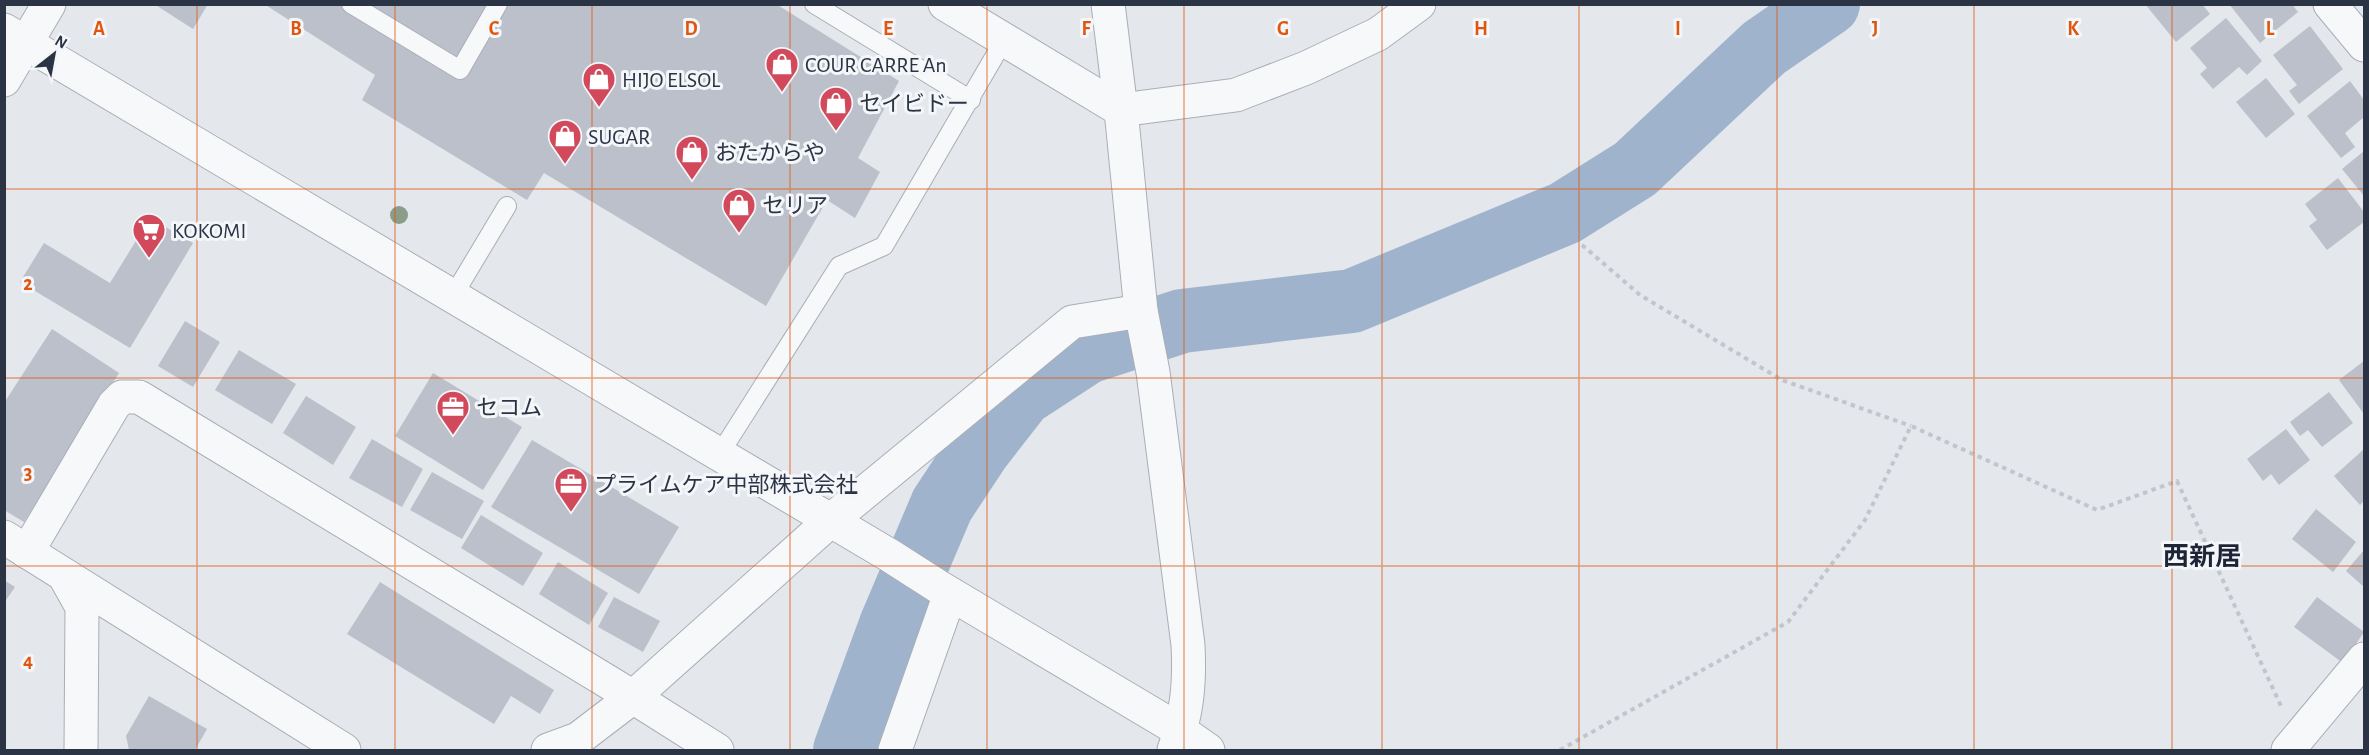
<svg xmlns="http://www.w3.org/2000/svg" width="2369" height="755" viewBox="0 0 2369 755" font-family="'Alegreya Sans','Noto Sans JP',sans-serif">
<style>
.lines{fill:none;stroke-linecap:round;stroke-linejoin:round}
.river{stroke:#9fb4cc;stroke-width:64}
.building{fill:#bbc0ca}
.service-casing{stroke:#a9aeb7;stroke-width:20}
.minor-casing{stroke:#a9aeb7;stroke-width:35}
.tertiary-casing{stroke:#a9aeb7;stroke-width:35}
.path{stroke:#c2c5cb;stroke-width:4;stroke-dasharray:4.5 4.5;stroke-linecap:butt}
.service{stroke:#f7f8fa;stroke-width:18}
.minor{stroke:#f7f8fa;stroke-width:33}
.tertiary{stroke:#f7f8fa;stroke-width:33}
.tree{fill:#899d89}
.grid{fill:none;stroke:#df570f;stroke-width:1.5;stroke-opacity:0.55}
.labels{text-anchor:middle;stroke-width:6;stroke-linejoin:round;paint-order:stroke}
.poi-label{font-size:22px;fill:#2b3445;stroke:#f4f6f9;text-anchor:start}
.quarter-label{font-size:26px;font-weight:bold;fill:#1d2536;stroke:#f4f6f9}
.grid-label{font-size:20px;text-anchor:middle;font-weight:bold;fill:#df570f;stroke:#f4f6f9;stroke-width:6;stroke-linejoin:round;paint-order:stroke}
</style>
<rect width="100%" height="100%" fill="#e4e7ec"/>
<g class="lines">
<path class="river" d="M 845,750 L 891,625 L 942,505 L 979,449 L 1021,395 L 1087,352 L 1182,321 L 1352,301 L 1565,213 L 1635,169 L 1764,48 L 1828,4"/>
</g>
<g class="building">
<path d="M 154,4 L 208,4 L 193,29 Z"/>
<path d="M 264,4 L 776,4 L 899,81 L 858,158 L 880,172 L 855,218 L 827,200 L 766,306 L 544,173 L 527,200 L 362,100 L 375,75 Z"/>
<path d="M 2145,4 L 2202,4 L 2210,14 L 2176,42 Z"/>
<path d="M 2229,4 L 2292,4 L 2298,12 L 2260,43 Z"/>
<path d="M 2226,18 L 2262,61 L 2247,75 L 2239,67 L 2213,89 L 2200,74 L 2207,68 L 2190,48 Z"/>
<path d="M 2310,26 L 2343,69 L 2299,104 L 2289,91 L 2297,85 L 2273,55 Z"/>
<path d="M 2266,78 L 2295,114 L 2266,138 L 2236,102 Z"/>
<path d="M 2350,81 L 2364,100 L 2364,117 L 2345,133 L 2355,147 L 2341,158 L 2307,116 Z"/>
<path d="M 2364,151 L 2364,196 L 2342,169 Z"/>
<path d="M 2338,178 L 2364,212 L 2364,222 L 2327,250 L 2309,226 L 2317,220 L 2305,204 Z"/>
<path d="M 150,218 L 193,243 L 130,348 L 20,282 L 44,243 L 110,283 Z"/>
<path d="M 185,321 L 220,342 L 193,387 L 158,366 Z"/>
<path d="M 52,329 L 119,373 L 24,522 L 4,510 L 4,403 Z"/>
<path d="M 239,350 L 296,384 L 272,424 L 215,390 Z"/>
<path d="M 2364,361 L 2364,414 L 2339,380 Z"/>
<path d="M 433,373 L 522,427 L 483,490 L 395,436 Z"/>
<path d="M 2329,392 L 2353,423 L 2322,447 L 2308,430 L 2300,436 L 2290,422 Z"/>
<path d="M 306,396 L 356,427 L 333,465 L 283,433 Z"/>
<path d="M 2286,429 L 2310,460 L 2279,485 L 2271,474 L 2263,481 L 2247,459 Z"/>
<path d="M 372,439 L 423,469 L 402,507 L 349,478 Z"/>
<path d="M 532,440 L 679,527 L 639,594 L 491,507 Z"/>
<path d="M 2363,450 L 2364,501 L 2360,505 L 2334,476 Z"/>
<path d="M 432,472 L 484,501 L 462,539 L 410,510 Z"/>
<path d="M 2316,509 L 2356,542 L 2333,572 L 2292,539 Z"/>
<path d="M 481,515 L 543,553 L 523,586 L 461,548 Z"/>
<path d="M 2364,550 L 2364,587 L 2346,571 Z"/>
<path d="M 558,562 L 608,593 L 589,625 L 539,594 Z"/>
<path d="M 4,580 L 15,587 L 4,603 Z"/>
<path d="M 380,582 L 554,690 L 540,714 L 511,696 L 494,724 L 347,634 Z"/>
<path d="M 614,597 L 660,621 L 643,652 L 598,627 Z"/>
<path d="M 2317,597 L 2364,632 L 2343,663 L 2294,627 Z"/>
<path d="M 149,696 L 207,729 L 195,750 L 129,750 L 126,736 Z"/>
</g>
<g class="lines">
<g class="service-casing">
<g id="service">
<path d="M 351,4 L 460,70 L 498,4"/>
<path d="M 814,4 L 971,100"/>
<path d="M 453,296 L 507,206"/>
<path d="M 719,455 L 839,266 L 884,246 L 1004,40"/>
</g>
</g>
<g class="minor-casing">
<g id="minor">
<path d="M 945,4 L 1121,110 L 1141,311 L 1153,372 L 1188,645 C 1190,684 1187,714 1174,750"/>
<path d="M 2330,4 L 2364,45"/>
<path d="M 4,537 L 344,750"/>
<path d="M 27,552 L 114,405 L 122,397 L 139,397 L 633,697 L 717,750"/>
<path d="M 64,575 L 82,607 L 81,750"/>
<path d="M 1181,731 L 1208,750"/>
<path d="M 548,750 L 578,739 L 633,697 L 830,521 L 1072,322 L 1141,311"/>
<path d="M 2288,750 L 2364,659"/>
</g>
</g>
<g class="tertiary-casing">
<g id="tertiary">
<path d="M 1108,4 L 1121,110 L 1236,95 L 1306,68 L 1378,34 L 1419,4"/>
<path d="M 4,30 L 889,555 L 939,587 L 1181,731"/>
<path d="M 4,80 L 49,4"/>
<path d="M 895,750 L 950,594"/>
</g>
</g>
<g class="path">
<path d="M 1582,245 L 1640,295 L 1782,380 L 1911,426"/>
<path d="M 1560,750 L 1788,622 L 1865,520 L 1911,426 L 2097,510 L 2177,481 L 2281,706"/>
</g>
<use href="#service" class="service"/>
<use href="#minor" class="minor"/>
<use href="#tertiary" class="tertiary"/>
</g>
<circle class="tree" cx="399" cy="215" r="9"/>
<path class="grid" d="M 197,4 L 197,750M 395,4 L 395,750M 592,4 L 592,750M 790,4 L 790,750M 987,4 L 987,750M 1184,4 L 1184,750M 1382,4 L 1382,750M 1579,4 L 1579,750M 1777,4 L 1777,750M 1974,4 L 1974,750M 2172,4 L 2172,750M 4,189 L 2364,189M 4,378 L 2364,378M 4,566 L 2364,566"/>
<defs>
<g id="shop-pin" transform="scale(1.725)"><path d="M0 17L-7.5 6A9.5 9.5 0 1 1 7.5 6Z" fill="#d1495b" stroke="#f4f6f9"/><path d="M-5-2.5h2.3a2.7 3.5 0 0 1 5.4 0H5L5.5 6h-11ZM-1.5-2.5h3a1.5 2.3 0 0 0-3 0Z" fill="#fff"/></g>
<g id="supermarket-pin" transform="scale(1.725)"><path d="M0 17L-7.5 6A9.5 9.5 0 1 1 7.5 6Z" fill="#d1495b" stroke="#f4f6f9"/><path d="M-6-5.5h2.5l.6 2H6L4.5 2H-2.5L-4.4-4H-6ZM-1.5 3.2a1.3 1.3 0 1 0 .1 0ZM3 3.2a1.3 1.3 0 1 0 .1 0Z" fill="#fff"/></g>
<g id="office-pin" transform="scale(1.725)"><path d="M0 17L-7.5 6A9.5 9.5 0 1 1 7.5 6Z" fill="#d1495b" stroke="#f4f6f9"/><path d="M-6-3h4V-5.5h4V-3h4V5H-6ZM-1-4.5V-3h2v-1.5ZM-6 0V1H6V0Z" fill="#fff"/></g>
</defs>
<g fill-rule="evenodd">
<use href="#shop-pin" x="782" y="64"/>
<use href="#shop-pin" x="599" y="79"/>
<use href="#shop-pin" x="836" y="103"/>
<use href="#shop-pin" x="565" y="136"/>
<use href="#shop-pin" x="692" y="152"/>
<use href="#shop-pin" x="739" y="205"/>
<use href="#supermarket-pin" x="149" y="230"/>
<use href="#office-pin" x="453" y="407"/>
<use href="#office-pin" x="571" y="484"/>
</g>
<g class="labels">
<g class="poi-label">
<text x="805" y="72">COUR CARRE An</text>
<text x="622" y="87">HIJO ELSOL</text>
<text x="859" y="111">セイビドー</text>
<text x="588" y="144">SUGAR</text>
<text x="715" y="160">おたからや</text>
<text x="762" y="213">セリア</text>
<text x="172" y="238">KOKOMI</text>
<text x="476" y="415">セコム</text>
<text x="594" y="492">プライムケア中部株式会社</text>
</g>
<g class="quarter-label">
<text x="2202" y="565">西新居</text>
</g>
</g>
<g class="grid-label">
<text x="99" y="35">A</text>
<text x="296" y="35">B</text>
<text x="494" y="35">C</text>
<text x="691" y="35">D</text>
<text x="888" y="35">E</text>
<text x="1086" y="35">F</text>
<text x="1283" y="35">G</text>
<text x="1481" y="35">H</text>
<text x="1678" y="35">I</text>
<text x="1875" y="35">J</text>
<text x="2073" y="35">K</text>
<text x="2270" y="35">L</text>
<text x="28" y="290">2</text>
<text x="28" y="479">3</text>
<text x="28" y="667">4</text>
</g>
<rect width="2369" height="755" fill="none" stroke="#2b3445" stroke-width="12"/>
<g transform="translate(54 54) rotate(31)" stroke="#f4f6f9" stroke-width="4.5" paint-order="stroke">
<path d="M0-4.5L10 22L0 15L-10 22Z" fill="#2b3445"/>
<text y="-9" font-size="16" font-weight="bold" text-anchor="middle" fill="#2b3445">N</text>
</g>
</svg>
